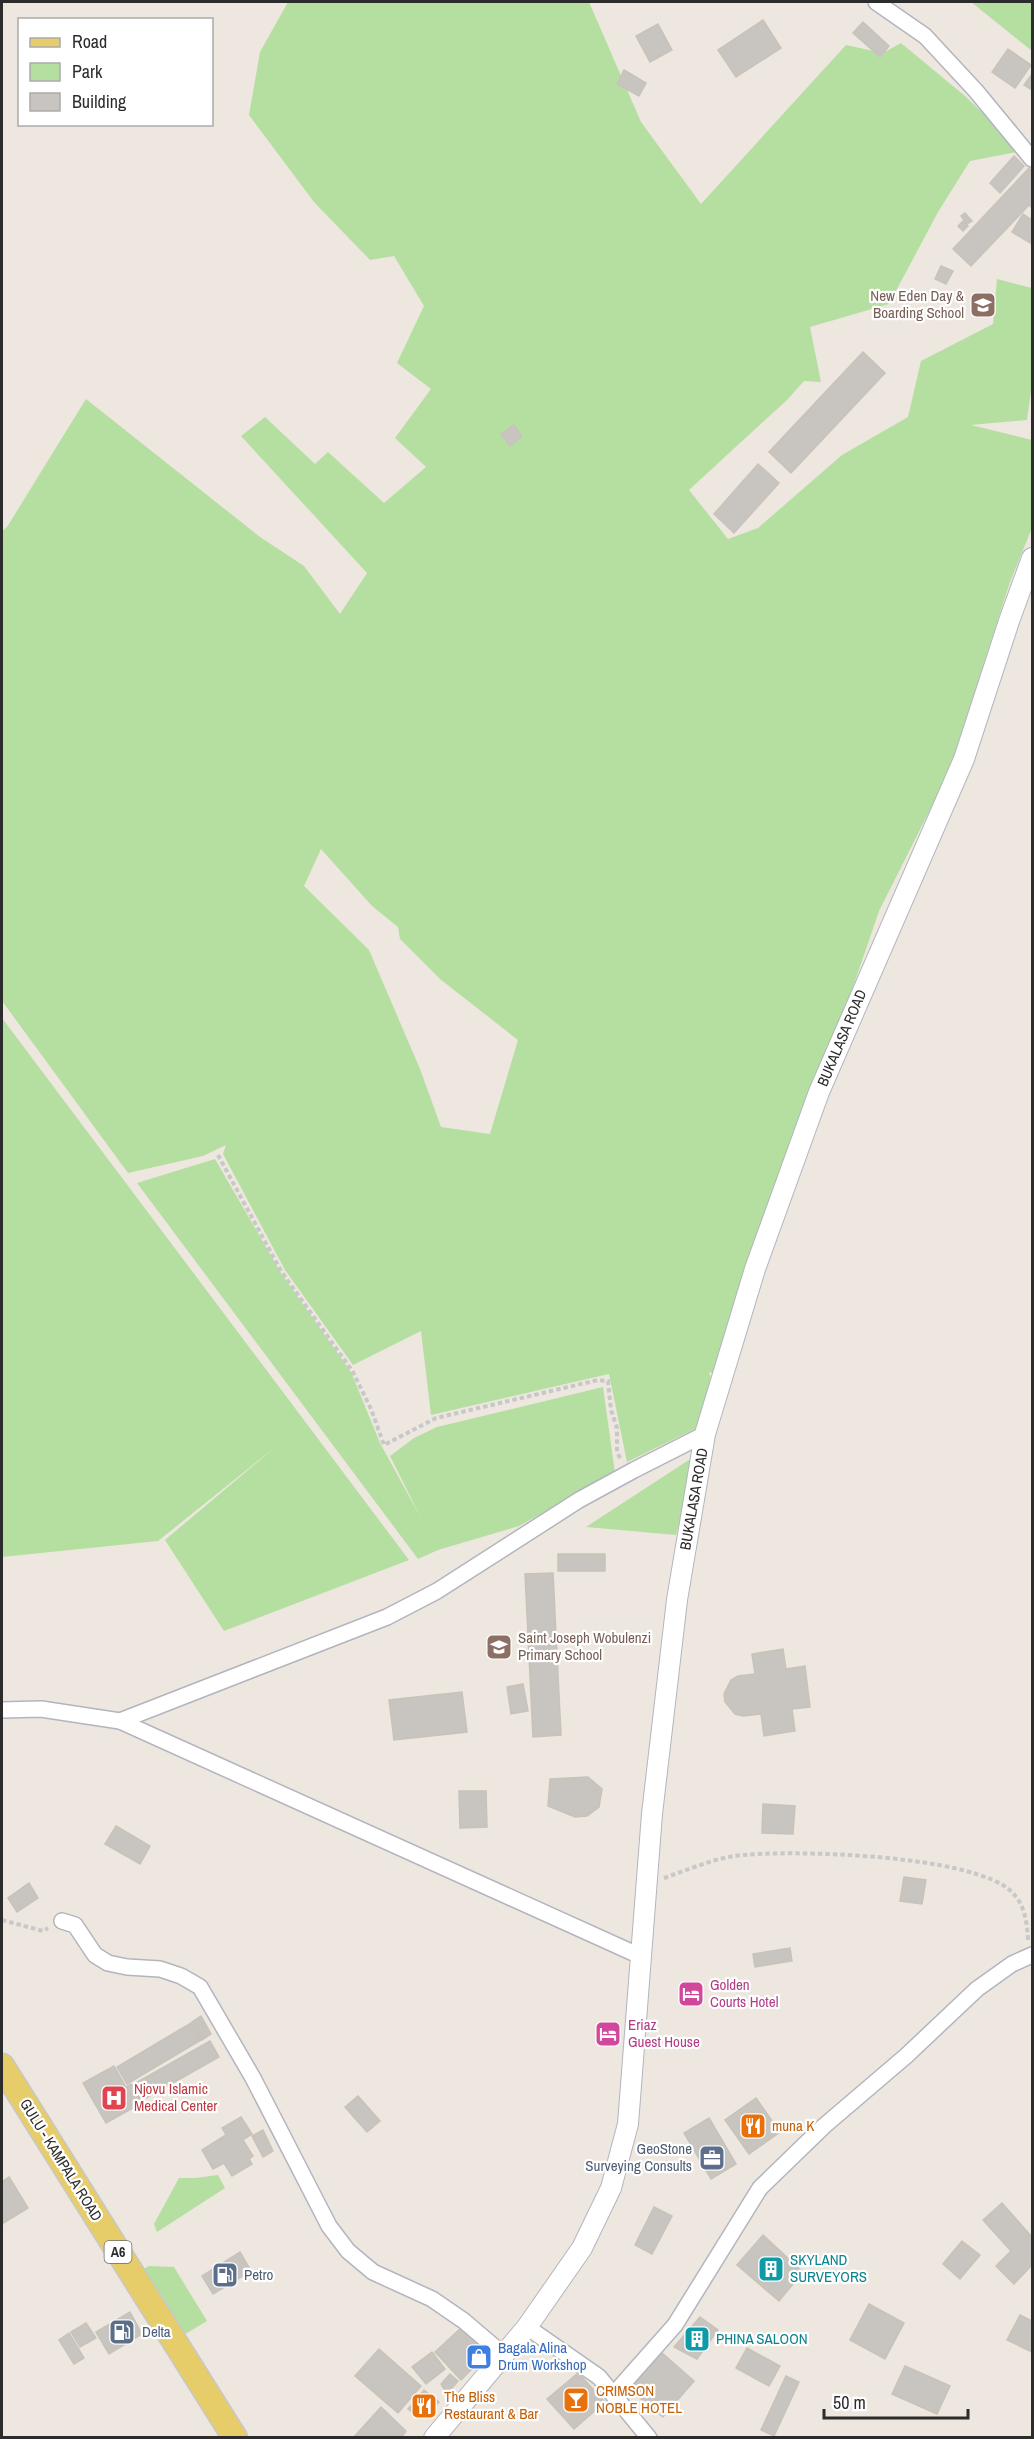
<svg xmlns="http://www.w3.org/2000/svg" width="1034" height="2439" viewBox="0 0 1034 2439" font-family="'Archivo Narrow',sans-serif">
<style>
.green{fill:#b5dfa0;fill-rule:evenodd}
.building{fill:#c8c4bf;stroke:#c8c3b9;stroke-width:1.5}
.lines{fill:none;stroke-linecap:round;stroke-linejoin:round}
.minor-casing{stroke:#b3b5be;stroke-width:18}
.tertiary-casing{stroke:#b3b5be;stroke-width:22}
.primary-casing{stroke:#c8c8c8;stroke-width:27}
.path{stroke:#c8c8c8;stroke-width:4;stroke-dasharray:4.5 3;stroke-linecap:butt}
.minor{stroke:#fff;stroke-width:15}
.tertiary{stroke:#fff;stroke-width:20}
.primary{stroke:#e7cc6a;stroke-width:24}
.labels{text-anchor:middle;stroke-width:4.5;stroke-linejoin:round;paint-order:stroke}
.shield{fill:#fff;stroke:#6b6b6b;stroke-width:1.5}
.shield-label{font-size:14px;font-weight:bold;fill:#2c2c2c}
.education-label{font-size:15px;fill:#785e54;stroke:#fff;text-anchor:end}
.street-label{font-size:15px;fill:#2c2c2c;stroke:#fff}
.hotel-label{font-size:15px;fill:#b23c85;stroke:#fff;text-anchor:start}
.health-label{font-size:15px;fill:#be3a42;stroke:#fff;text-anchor:start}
.food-label{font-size:15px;fill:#c56008;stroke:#fff;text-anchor:start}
.service-label{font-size:15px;fill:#4e5e75;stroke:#fff;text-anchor:start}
.culture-label{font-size:15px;fill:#0d838f;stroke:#fff;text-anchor:start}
.shop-label{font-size:15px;fill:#366cbe;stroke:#fff;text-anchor:start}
</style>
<rect width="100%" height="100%" fill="#ede7df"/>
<g class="green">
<path d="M 288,2 L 589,2 L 641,122 L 701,204 L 846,45 L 883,53 L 901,43 L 965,96 L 1022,151 L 970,161 L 938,212 L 889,304 L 810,327 L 821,382 L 804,381 L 787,400 L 689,490 L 728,539 L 758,528 L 842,455 L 908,417 L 921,361 L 993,324 L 997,279 L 1032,288 L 1032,384 L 1027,420 L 971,425 L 1032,440 L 1032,528 L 1010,582 L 948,774 L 879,911 L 720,1376 L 709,1372 L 717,1398 L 709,1422 L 627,1462 L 609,1374 L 431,1415 L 421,1331 L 353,1365 L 285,1270 L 223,1154 L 226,1145 L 203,1156 L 128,1173 L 2,1001 L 2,531 L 7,527 L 86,399 L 260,537 L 304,566 L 340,614 L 367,573 L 241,436 L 265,417 L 315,464 L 328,452 L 384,503 L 426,467 L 395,438 L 431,389 L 397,363 L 424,306 L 394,256 L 370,260 L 314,202 L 249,115 L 260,52 ZM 321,849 L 372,906 L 398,927 L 400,939 L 440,979 L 518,1040 L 490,1134 L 441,1127 L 420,1069 L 369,950 L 304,886 Z"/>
<path d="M 971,2 L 1032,2 L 1032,51 Z"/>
<path d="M 2,1018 L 409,1560 L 224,1631 L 165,1540 L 274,1448 L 158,1541 L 2,1557 Z"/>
<path d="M 215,1159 L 281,1273 L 351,1372 L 380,1443 L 421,1518 L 390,1456 L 414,1438 L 437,1427 L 603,1387 L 615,1473 L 519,1526 L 438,1550 L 418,1559 L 137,1183 Z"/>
<path d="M 695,1456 L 676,1535 L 586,1527 Z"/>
<path d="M 218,2175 L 225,2188 L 157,2232 L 154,2224 L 179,2178 L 195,2178 Z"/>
<path d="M 149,2266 L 174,2267 L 207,2321 L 182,2336 L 143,2269 Z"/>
</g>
<g class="building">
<path d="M 763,20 L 781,48 L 736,77 L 718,50 Z"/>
<path d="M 863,22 L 889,46 L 880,57 L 853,33 Z"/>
<path d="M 658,24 L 672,50 L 650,62 L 636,36 Z"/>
<path d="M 1008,49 L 1031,65 L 1015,88 L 992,72 Z"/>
<path d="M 624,70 L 646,83 L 639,96 L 617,84 Z"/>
<path d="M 1032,74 L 1032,90 L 1024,85 Z"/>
<path d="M 1014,156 L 1024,166 L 1000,193 L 990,183 Z"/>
<path d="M 1029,168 L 1032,171 L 1032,208 L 1029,205 L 971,266 L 953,249 Z"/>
<path d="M 965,213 L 972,221 L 967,224 L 961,216 Z"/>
<path d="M 1023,214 L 1032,220 L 1032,244 L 1012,232 Z"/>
<path d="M 963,221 L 968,226 L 963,231 L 958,226 Z"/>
<path d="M 941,266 L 953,271 L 946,284 L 935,279 Z"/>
<path d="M 863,352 L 885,373 L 791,473 L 769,452 Z"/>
<path d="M 514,425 L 522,436 L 510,446 L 501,434 Z"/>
<path d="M 758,464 L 779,483 L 734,533 L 714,514 Z"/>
<rect x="558" y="1554" width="47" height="17"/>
<path d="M 553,1573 L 561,1735 L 533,1737 L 525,1574 Z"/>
<path d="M 783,1649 L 786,1669 L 805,1666 L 810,1707 L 792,1709 L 795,1731 L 764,1736 L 761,1714 L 743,1716 L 735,1714 L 725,1702 L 724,1694 L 731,1680 L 738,1676 L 755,1674 L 752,1654 Z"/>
<path d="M 523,1684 L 528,1711 L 511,1714 L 507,1687 Z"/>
<path d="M 462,1692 L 467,1732 L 394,1740 L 389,1700 Z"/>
<path d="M 588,1777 L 602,1789 L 599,1807 L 587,1816 L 575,1817 L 548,1806 L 550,1779 Z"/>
<path d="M 459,1791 L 486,1791 L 487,1827 L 460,1828 Z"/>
<path d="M 763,1804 L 795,1806 L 793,1834 L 762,1833 Z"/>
<path d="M 116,1826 L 150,1846 L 140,1864 L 105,1844 Z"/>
<path d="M 904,1877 L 926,1880 L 922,1904 L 900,1901 Z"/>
<path d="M 29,1883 L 38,1898 L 17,1912 L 8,1898 Z"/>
<path d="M 790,1948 L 792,1961 L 755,1967 L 753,1954 Z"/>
<path d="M 201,2016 L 211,2034 L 202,2040 L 192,2022 Z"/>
<path d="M 191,2023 L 201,2040 L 127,2084 L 117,2067 Z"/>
<path d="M 210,2041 L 219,2057 L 141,2101 L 132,2085 Z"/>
<path d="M 114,2066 L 126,2087 L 131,2084 L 142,2103 L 106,2123 L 83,2083 Z"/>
<path d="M 358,2096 L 380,2121 L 367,2132 L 345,2107 Z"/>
<path d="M 756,2098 L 780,2132 L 749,2154 L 725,2120 Z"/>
<path d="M 241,2117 L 252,2134 L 243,2140 L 253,2156 L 249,2159 L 252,2164 L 232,2176 L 224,2163 L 213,2169 L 202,2150 L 226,2135 L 222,2128 Z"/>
<path d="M 709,2118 L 736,2164 L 711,2179 L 684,2133 Z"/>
<path d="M 263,2130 L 273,2151 L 263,2157 L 252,2136 Z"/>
<path d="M 9,2177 L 28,2208 L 2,2224 L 2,2182 Z"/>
<path d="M 1002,2203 L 1032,2237 L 1032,2265 L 1014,2284 L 996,2266 L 1011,2251 L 983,2220 Z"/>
<path d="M 654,2207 L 672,2216 L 652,2254 L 635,2245 Z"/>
<path d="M 763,2235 L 803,2272 L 779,2301 L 737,2265 Z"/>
<path d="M 962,2241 L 980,2255 L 960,2279 L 943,2264 Z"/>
<path d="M 240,2252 L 251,2271 L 213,2294 L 202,2276 Z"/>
<path d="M 869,2304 L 904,2323 L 885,2359 L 850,2340 Z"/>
<path d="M 130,2312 L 142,2334 L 109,2354 L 96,2332 Z"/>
<path d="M 1020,2315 L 1032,2321 L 1032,2352 L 1007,2340 Z"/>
<path d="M 700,2317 L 718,2330 L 697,2359 L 674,2347 Z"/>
<path d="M 86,2323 L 96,2338 L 80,2347 L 71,2332 Z"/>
<path d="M 461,2328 L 483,2345 L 477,2350 L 484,2357 L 461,2380 L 435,2352 Z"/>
<path d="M 69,2333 L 84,2358 L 74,2364 L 59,2340 Z"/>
<path d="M 747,2348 L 780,2366 L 769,2386 L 736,2368 Z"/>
<path d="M 379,2349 L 421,2386 L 398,2413 L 355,2376 Z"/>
<path d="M 432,2352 L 445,2369 L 426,2384 L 412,2367 Z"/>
<path d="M 661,2352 L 694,2381 L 663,2417 L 629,2389 Z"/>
<path d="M 905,2366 L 950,2386 L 937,2414 L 892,2394 Z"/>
<path d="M 578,2373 L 605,2402 L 574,2429 L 547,2399 Z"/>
<path d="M 450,2374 L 458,2381 L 452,2388 L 455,2393 L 449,2397 L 441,2384 Z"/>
<path d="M 786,2376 L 799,2382 L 774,2436 L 761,2430 Z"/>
<path d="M 424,2390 L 439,2402 L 421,2418 L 408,2409 Z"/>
<path d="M 381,2407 L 406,2431 L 401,2438 L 353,2438 Z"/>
</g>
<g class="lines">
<g class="minor-casing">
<g id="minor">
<path d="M 876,2 L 925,36 L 976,91 L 1032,159"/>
<path d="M 2,1710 L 41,1709 L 120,1721 L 387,1617 L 437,1591 L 579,1500 L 634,1470 L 705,1434"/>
<path d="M 120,1721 L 640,1956"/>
<path d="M 62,1921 L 75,1925 L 95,1955 L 108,1963 L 127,1967 L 160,1969 L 181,1976 L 200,1987 L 253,2078 L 329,2226 L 348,2251 L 373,2272 L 432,2299 L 464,2321 L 505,2356"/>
<path d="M 527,2327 L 599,2377 L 649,2438"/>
<path d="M 613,2395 L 675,2325 L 760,2188 L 824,2126 L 906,2056 L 977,1989 L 1012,1964 L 1032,1955"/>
</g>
</g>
<g class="tertiary-casing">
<path id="tertiary" d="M 434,2438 L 527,2327 L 582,2248 L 611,2188 L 628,2124 L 652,1814 L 677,1600 L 705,1434 L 755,1269 L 819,1092 L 964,759 L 1009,621 L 1032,558"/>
</g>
<g class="primary-casing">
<path id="primary" d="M 2,2066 L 235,2438"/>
</g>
<g class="path">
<path d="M 218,1155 L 281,1271 L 353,1372 L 371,1409 L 384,1445 L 436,1418 L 598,1380 L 608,1381 L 611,1410 L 617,1428 L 617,1452 L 621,1460"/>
<path d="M 664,1878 C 687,1870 710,1860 734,1856 C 787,1849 976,1854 1013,1893 C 1025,1906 1027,1922 1028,1940"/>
<path d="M 2,1920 L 43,1931 L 48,1928"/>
</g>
<use href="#minor" class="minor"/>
<use href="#tertiary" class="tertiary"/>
<use href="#primary" class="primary"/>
</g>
<defs>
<g id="school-square" transform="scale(1.35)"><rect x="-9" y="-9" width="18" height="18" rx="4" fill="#8d6e63" stroke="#fff"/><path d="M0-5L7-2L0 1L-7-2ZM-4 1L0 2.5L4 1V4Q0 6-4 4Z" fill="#fff"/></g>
<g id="hotel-square" transform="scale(1.35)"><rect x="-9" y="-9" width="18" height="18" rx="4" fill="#d1479c" stroke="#fff"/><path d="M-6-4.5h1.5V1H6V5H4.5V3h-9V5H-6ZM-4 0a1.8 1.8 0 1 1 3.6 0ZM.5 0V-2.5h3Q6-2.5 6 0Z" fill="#fff"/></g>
<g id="hospital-square" transform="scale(1.35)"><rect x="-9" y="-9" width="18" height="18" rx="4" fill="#e0444e" stroke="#fff"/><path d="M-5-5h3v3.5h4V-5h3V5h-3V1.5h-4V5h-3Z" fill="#fff"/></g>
<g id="restaurant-square" transform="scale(1.35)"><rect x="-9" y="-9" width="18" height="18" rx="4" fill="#e8710a" stroke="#fff"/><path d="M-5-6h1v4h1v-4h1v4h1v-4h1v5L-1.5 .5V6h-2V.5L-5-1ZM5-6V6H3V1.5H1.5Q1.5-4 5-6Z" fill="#fff"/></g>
<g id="office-square" transform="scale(1.35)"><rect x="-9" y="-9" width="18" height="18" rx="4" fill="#5c6f8a" stroke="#fff"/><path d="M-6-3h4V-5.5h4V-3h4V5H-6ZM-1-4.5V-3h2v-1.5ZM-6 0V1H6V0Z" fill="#fff"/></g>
<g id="building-square" transform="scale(1.35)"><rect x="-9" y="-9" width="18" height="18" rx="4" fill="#0f9aa8" stroke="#fff"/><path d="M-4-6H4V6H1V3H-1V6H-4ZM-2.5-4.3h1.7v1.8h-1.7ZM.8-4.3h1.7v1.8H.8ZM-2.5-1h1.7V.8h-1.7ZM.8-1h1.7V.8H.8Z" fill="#fff"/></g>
<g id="fuel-square" transform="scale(1.35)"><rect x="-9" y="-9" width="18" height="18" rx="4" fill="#5c6f8a" stroke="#fff"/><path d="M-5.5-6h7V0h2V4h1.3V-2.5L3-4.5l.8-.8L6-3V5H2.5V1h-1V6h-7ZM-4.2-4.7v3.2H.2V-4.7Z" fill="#fff"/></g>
<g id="shop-square" transform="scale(1.35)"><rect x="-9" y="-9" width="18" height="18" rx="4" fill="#3f7fe0" stroke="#fff"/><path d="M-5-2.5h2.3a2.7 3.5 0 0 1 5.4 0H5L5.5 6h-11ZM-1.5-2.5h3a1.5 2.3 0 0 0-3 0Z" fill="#fff"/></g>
<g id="bar-square" transform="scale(1.35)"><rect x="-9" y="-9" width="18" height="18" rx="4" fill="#e8710a" stroke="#fff"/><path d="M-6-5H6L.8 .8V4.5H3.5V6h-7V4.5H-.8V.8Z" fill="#fff"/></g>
</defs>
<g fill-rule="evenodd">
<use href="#school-square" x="983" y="305"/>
<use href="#school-square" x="499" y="1647"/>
<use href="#hotel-square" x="691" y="1994"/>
<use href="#hotel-square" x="608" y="2034"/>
<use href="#hospital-square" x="114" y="2098"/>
<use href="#restaurant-square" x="753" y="2126"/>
<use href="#office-square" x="712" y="2158"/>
<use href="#building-square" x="771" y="2269"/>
<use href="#fuel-square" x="225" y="2275"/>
<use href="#fuel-square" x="122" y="2332"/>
<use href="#building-square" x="697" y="2339"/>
<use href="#shop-square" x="479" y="2357"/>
<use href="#bar-square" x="576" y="2400"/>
<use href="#restaurant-square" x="424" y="2406"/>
</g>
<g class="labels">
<rect class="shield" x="104.5" y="2241" width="27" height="22" rx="4.5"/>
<g class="shield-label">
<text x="118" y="2257">A6</text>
</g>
<g class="education-label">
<text x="964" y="301">New Eden Day &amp;<tspan x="964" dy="17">Boarding School</tspan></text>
<text x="518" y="1643" text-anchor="start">Saint Joseph Wobulenzi<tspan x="518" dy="17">Primary School</tspan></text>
</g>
<g class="street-label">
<text transform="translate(842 1038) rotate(-67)" y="5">BUKALASA ROAD</text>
<text transform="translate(694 1499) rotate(-80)" y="5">BUKALASA ROAD</text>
<text transform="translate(61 2160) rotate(58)" y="5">GULU - KAMPALA ROAD</text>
</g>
<g class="hotel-label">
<text x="710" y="1990">Golden<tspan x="710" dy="17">Courts Hotel</tspan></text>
<text x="628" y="2030">Eriaz<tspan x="628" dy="17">Guest House</tspan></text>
</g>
<g class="health-label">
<text x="134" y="2094">Njovu Islamic<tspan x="134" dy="17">Medical Center</tspan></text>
</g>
<g class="food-label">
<text x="772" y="2131">muna K</text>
<text x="596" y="2396">CRIMSON<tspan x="596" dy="17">NOBLE HOTEL</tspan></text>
<text x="444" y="2402">The Bliss<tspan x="444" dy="17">Restaurant &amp; Bar</tspan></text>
</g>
<g class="service-label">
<text x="692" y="2154" text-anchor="end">GeoStone<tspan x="692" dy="17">Surveying Consults</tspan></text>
<text x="244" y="2280">Petro</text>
<text x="142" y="2337">Delta</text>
</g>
<g class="culture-label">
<text x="790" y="2265">SKYLAND<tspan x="790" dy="17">SURVEYORS</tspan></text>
<text x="716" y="2344">PHINA SALOON</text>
</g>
<g class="shop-label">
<text x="498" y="2353">Bagala Alina<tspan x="498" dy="17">Drum Workshop</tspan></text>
</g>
</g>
<rect width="1034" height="2439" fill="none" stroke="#2c2c2c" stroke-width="6"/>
<rect x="18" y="18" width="195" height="108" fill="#ffffff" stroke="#ababab" stroke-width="1.5"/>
<rect x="30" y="38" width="30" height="9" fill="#e7cc6a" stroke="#ababab" stroke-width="1.5"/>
<text x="72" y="48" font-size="18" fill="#2c2c2c">Road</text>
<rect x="30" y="63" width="30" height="18" fill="#b5dfa0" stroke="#ababab" stroke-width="1.5"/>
<text x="72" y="78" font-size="18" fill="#2c2c2c">Park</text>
<rect x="30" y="93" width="30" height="18" fill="#c8c4bf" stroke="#ababab" stroke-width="1.5"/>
<text x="72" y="108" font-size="18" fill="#2c2c2c">Building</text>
<path d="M824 2409v9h144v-9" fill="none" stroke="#2c2c2c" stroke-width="3"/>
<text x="833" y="2409" font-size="18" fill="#2c2c2c" stroke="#ffffff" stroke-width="4.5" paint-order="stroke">50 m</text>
</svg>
